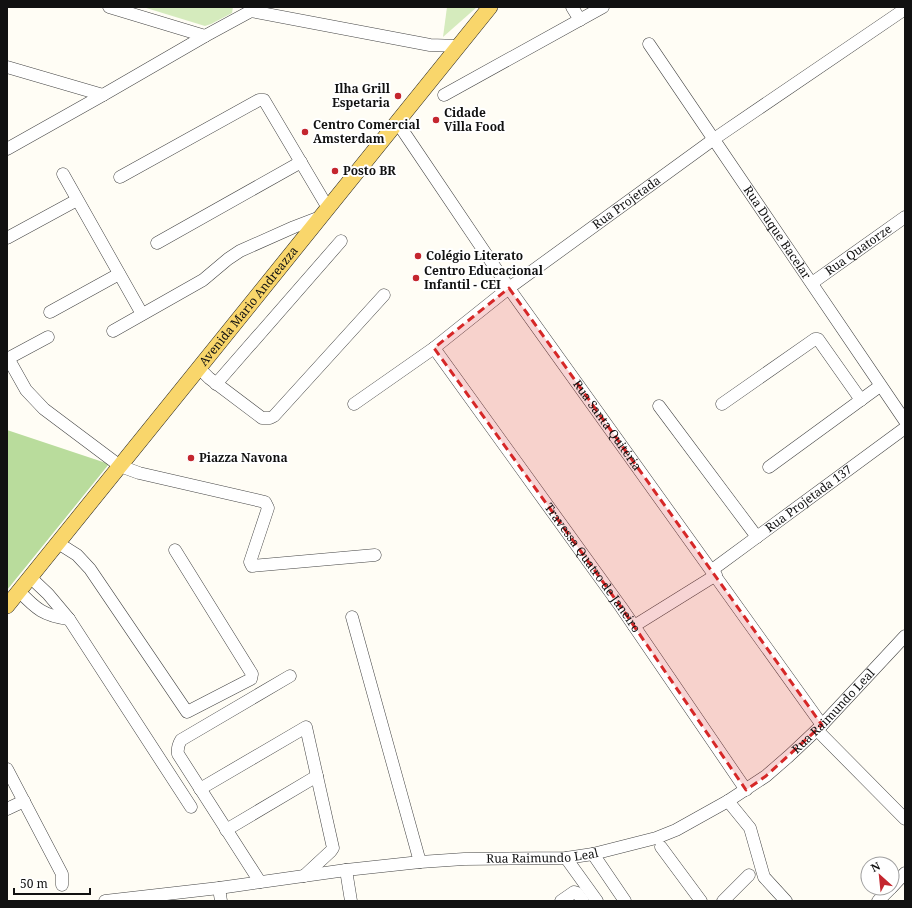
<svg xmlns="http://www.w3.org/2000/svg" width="912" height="908" viewBox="0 0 912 908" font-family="'Noto Serif',serif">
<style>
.green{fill:#d5ebbd}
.forest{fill:#b9dc9c}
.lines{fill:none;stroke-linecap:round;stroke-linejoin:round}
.minor-casing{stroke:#444;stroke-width:13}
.major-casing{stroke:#222;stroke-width:16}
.minor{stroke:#fff;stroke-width:12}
.major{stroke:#f9d66b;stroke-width:15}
.marked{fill:#d62828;fill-opacity:0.2;stroke:#d62828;stroke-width:3;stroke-dasharray:8 5;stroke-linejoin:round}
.poi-dot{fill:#c4262e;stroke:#fff;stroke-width:1.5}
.labels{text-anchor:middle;stroke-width:4;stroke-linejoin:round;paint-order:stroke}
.poi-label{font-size:12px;font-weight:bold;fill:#111;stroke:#fff;text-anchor:start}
.street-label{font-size:12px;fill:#111;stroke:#fff}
</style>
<rect width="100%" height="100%" fill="#fffdf5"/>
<g class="green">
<path d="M 143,7 L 233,7 L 232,13 L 211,24 L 205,26 Z"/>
<path d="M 447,7 L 477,7 L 443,37 Z"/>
</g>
<path class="forest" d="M 7,430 L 109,464 L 7,590 Z"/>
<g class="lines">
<g class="minor-casing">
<g id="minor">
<path d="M 109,7 L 205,36"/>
<path d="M 572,7 L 580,20"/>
<path id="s1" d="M 649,44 L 905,421"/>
<path d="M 7,67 L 103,95"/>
<path d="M 444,95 L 603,7"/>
<path id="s2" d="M 397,122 L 513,294 L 822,725"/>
<path d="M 7,149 L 103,95 L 205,36 L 251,11 L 430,45 L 459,46"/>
<path d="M 63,174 L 142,314"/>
<path d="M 120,177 L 259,100 L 264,100 L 328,208"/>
<path d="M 7,238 L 77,200"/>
<path d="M 157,243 L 301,162"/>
<path id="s3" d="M 812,283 L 905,217"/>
<path d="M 50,312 L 119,274"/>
<path d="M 113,331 L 203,280 L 228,259 L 240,251 L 294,227 L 320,217"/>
<path id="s4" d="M 434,348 L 621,607 L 746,790"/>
<path d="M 8,358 L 26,390 L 44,409 L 120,466 L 139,473 L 265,502 L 268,508 L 250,562 L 252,566 L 375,555"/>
<path d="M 7,359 L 48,337"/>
<path d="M 199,368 L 209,378 L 262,418 L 270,418 L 274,416 L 384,295"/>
<path d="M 216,384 L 341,241"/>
<path id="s5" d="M 354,404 L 434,348 L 509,288 L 714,139 L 905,9"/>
<path d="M 722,404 L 815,339 L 818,339 L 861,400"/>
<path d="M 659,406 L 757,537"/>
<path d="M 769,467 L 880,386"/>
<path d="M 58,543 L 77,555 L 90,569 L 187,712 L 251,679 L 252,674 L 175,550"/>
<path id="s6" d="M 712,570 L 905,428"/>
<path d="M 30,577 L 48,594 L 69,619 L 191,807"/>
<path d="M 19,591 C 36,609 44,616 69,619"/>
<path d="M 352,617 L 420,862"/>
<path d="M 634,626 L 716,575"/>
<path d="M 817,730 L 905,819"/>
<path d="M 7,769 L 62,874 L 62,885"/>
<path d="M 200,789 L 306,727 L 333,848 L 331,851 L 304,876"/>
<path d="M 728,801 L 750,828 L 764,877 L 786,901"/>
<path d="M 7,809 L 24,801"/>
<path d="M 226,830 L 317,776"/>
<path d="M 661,847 L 701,901"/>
<path d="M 593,854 L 625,901"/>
<path d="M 566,858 L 597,901"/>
<path d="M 346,870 L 351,901"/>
<path d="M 260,882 L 178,754 C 177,748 178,745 181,740 L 290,676"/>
<path d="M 892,887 L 905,873"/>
<path d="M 219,888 L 221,901"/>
<path id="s7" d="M 105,901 L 219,888 L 346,870 L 420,862 L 464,859 L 566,858 L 593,854 L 656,838 L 676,830 L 728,801 L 766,776 L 789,756 L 822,725 L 905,636"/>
<path d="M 561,901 L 574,892 L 577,893 L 583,901"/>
<path d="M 723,901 L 749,875"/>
<path d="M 878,901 L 891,888"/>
</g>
</g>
<g class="major-casing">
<g id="major">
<path id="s8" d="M 7,606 L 490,7"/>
</g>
</g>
<use href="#minor" class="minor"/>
<use href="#major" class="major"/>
</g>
<path class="marked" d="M 509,288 L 822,725 L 766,776 L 746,790 L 621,607 L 434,348 Z"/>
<g class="poi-dot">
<circle cx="398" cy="96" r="4"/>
<circle cx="436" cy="120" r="4"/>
<circle cx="305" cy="132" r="4"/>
<circle cx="335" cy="171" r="4"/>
<circle cx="418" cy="256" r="4"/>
<circle cx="416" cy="278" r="4"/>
<circle cx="191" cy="458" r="4"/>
</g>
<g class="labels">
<g class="poi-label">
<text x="390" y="93" text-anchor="end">Ilha Grill<tspan x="390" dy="14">Espetaria</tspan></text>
<text x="444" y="117">Cidade<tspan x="444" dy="14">Villa Food</tspan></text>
<text x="313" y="129">Centro Comercial<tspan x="313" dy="14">Amsterdam</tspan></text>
<text x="343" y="175">Posto BR</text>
<text x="426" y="260">Colégio Literato</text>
<text x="424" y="275">Centro Educacional<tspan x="424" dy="14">Infantil - CEI</tspan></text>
<text x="199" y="462">Piazza Navona</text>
</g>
<g class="street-label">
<text dy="4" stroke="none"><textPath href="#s5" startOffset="339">Rua Projetada</textPath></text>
<text dy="4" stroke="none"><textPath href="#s1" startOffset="228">Rua Duque Bacelar</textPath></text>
<text dy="4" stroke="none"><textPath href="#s3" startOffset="57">Rua Quatorze</textPath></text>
<text dy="4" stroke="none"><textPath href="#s8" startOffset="385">Avenida Mario Andreazza</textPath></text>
<text dy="4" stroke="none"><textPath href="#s2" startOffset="369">Rua Santa Quitéria</textPath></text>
<text dy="4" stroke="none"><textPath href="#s6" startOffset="120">Rua Projetada 137</textPath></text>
<text dy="4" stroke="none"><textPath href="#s4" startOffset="271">Travessa Quatro de Janeiro</textPath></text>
<text dy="4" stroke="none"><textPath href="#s7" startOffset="776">Rua Raimundo Leal</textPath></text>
<text dy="4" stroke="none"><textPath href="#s7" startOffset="440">Rua Raimundo Leal</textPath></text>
</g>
</g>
<rect width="912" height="908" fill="none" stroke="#111111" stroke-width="16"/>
<g transform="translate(880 876) rotate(333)"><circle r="19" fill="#ffffff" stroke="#a0a0a0"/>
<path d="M0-3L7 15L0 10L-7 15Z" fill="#c4262e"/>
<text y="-6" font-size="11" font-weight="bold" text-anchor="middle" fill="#111111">N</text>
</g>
<path d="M14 888v6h76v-6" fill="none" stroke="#111111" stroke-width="2"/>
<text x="20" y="888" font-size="12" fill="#111111" stroke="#ffffff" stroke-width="3" paint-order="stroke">50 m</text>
</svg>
